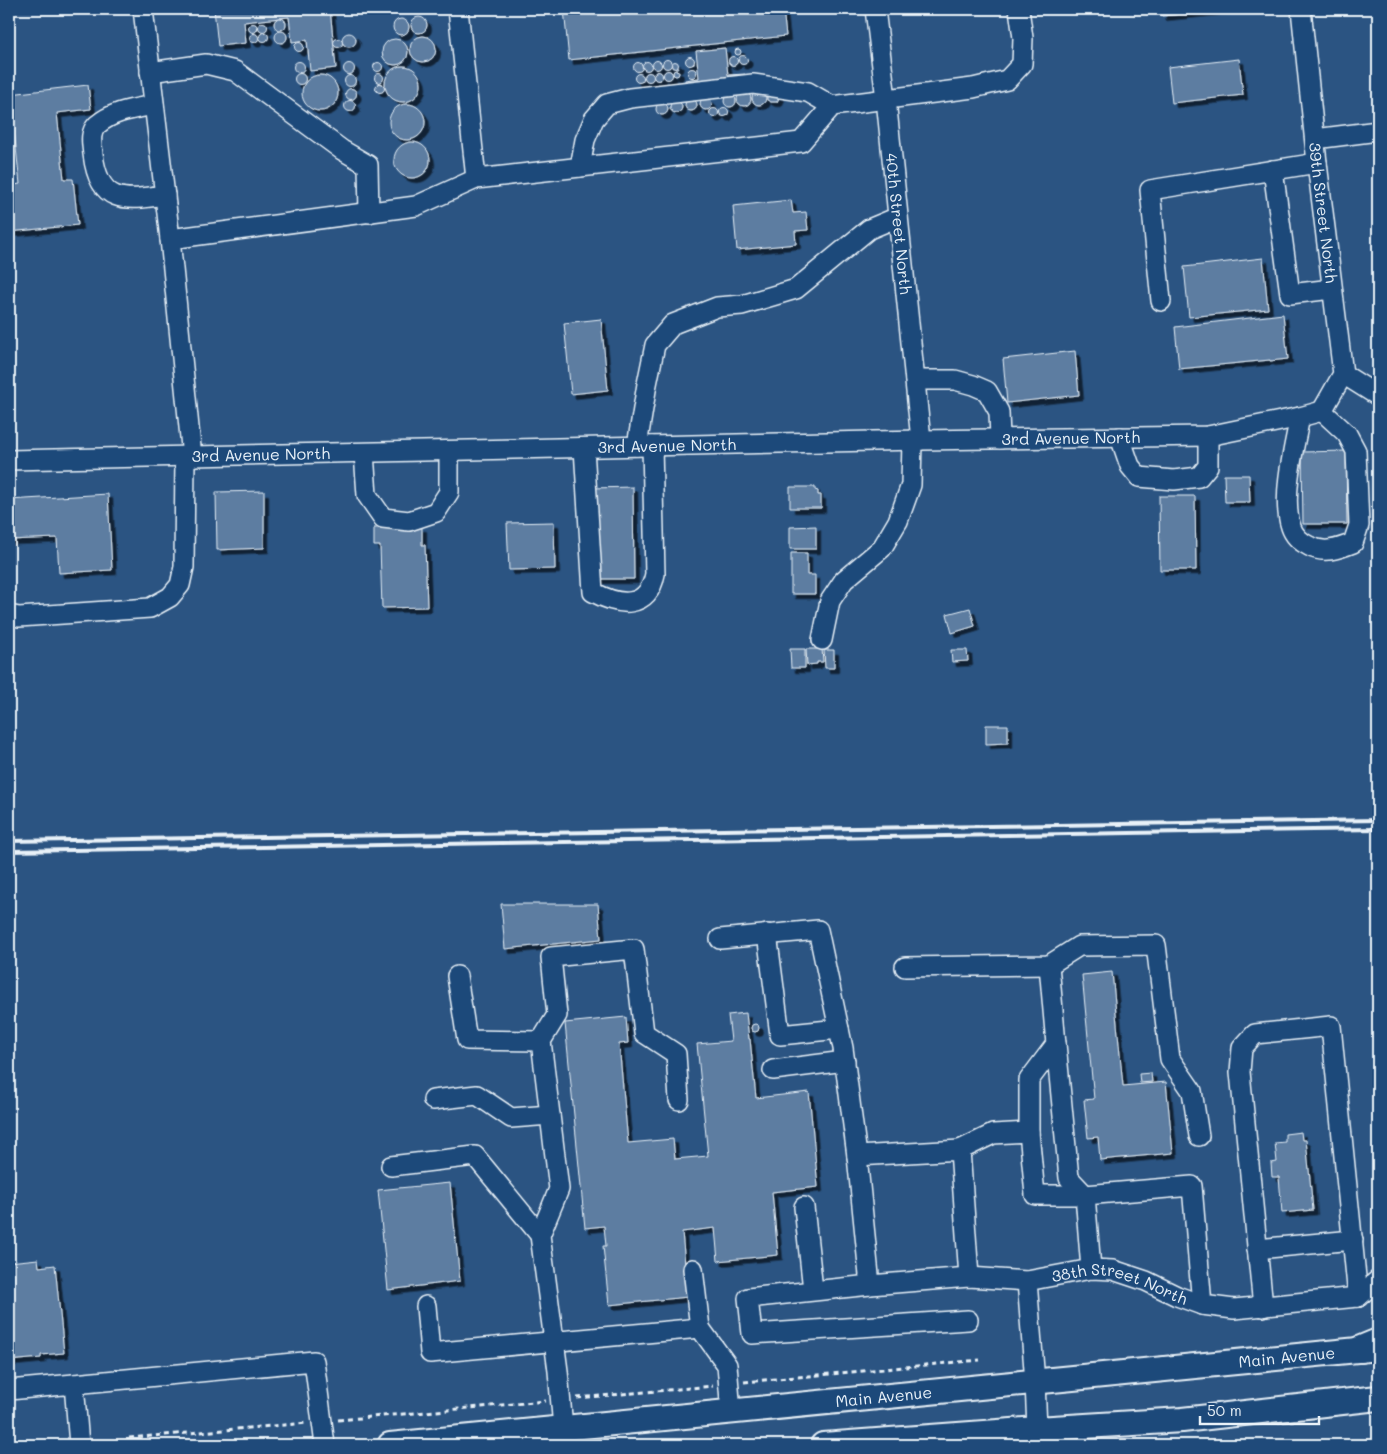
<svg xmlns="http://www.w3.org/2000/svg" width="1387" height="1454" viewBox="0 0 1387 1454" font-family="Mali,sans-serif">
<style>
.building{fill:#5d7da1;stroke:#e8f1f8;filter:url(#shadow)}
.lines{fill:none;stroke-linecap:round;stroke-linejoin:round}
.minor-casing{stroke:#e8f1f8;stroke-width:22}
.major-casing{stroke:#e8f1f8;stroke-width:28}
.highway-casing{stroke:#e8f1f8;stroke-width:30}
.path{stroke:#e8f1f8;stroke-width:3;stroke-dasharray:5 4;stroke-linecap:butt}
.minor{stroke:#1f4a7a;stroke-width:19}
.major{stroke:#1f4a7a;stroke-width:24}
.highway{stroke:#1f4a7a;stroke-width:26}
.rail{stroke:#e8f1f8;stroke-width:4}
.labels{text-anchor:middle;stroke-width:4;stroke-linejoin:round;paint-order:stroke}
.street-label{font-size:16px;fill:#e8f1f8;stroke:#1f4a7a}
</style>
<defs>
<filter id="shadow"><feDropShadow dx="4.5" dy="4.5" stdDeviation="0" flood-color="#0009"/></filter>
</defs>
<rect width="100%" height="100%" fill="#2b5482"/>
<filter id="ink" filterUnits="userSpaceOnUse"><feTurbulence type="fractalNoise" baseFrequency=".02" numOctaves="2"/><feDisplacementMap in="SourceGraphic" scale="10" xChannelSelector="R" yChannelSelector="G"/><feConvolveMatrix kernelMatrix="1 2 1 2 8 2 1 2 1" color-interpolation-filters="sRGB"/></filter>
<g filter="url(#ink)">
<g class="building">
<path d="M 214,9 L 330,9 L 336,68 L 310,71 L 307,40 L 292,42 L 289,17 L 244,22 L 246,43 L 218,46 Z"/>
<path d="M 564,9 L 783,9 L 786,36 L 569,60 Z"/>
<path d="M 1161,9 L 1231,9 L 1162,16 Z"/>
<circle cx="419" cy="25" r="8"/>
<circle cx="280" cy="24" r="6"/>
<circle cx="401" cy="27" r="8"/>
<circle cx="263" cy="27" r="4.5"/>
<circle cx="253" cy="28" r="4.5"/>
<circle cx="281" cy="37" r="6"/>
<circle cx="264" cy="37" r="4.5"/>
<circle cx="349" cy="40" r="7"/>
<circle cx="254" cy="38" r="4.5"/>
<circle cx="423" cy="49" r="13"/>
<circle cx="338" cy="43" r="4.5"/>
<circle cx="395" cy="52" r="13"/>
<circle cx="299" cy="47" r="4.5"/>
<path d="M 725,48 L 728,75 L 745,74 L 746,87 L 686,93 L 685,80 L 699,78 L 696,51 Z"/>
<circle cx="738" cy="52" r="3"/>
<circle cx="743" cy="60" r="4.5"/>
<circle cx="690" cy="61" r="4.5"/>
<circle cx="733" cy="61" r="4.5"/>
<path d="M 1239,59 L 1243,95 L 1172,103 L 1168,67 Z"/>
<circle cx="667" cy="64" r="4.5"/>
<circle cx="657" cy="65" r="4.5"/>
<circle cx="299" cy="67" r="5.5"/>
<circle cx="647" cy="66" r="4.5"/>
<circle cx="675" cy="65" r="3.5"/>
<circle cx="378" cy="67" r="4.5"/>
<circle cx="638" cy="67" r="4.5"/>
<circle cx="349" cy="69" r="5.5"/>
<circle cx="403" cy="84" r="18"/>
<circle cx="692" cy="73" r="4.5"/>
<circle cx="676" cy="73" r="3"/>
<circle cx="668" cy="75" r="4.5"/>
<circle cx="658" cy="76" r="4.5"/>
<circle cx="649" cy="77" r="4.5"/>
<circle cx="379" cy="78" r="4.5"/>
<circle cx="300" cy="79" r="5.5"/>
<circle cx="639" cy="78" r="4.5"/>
<circle cx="320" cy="93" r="18"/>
<circle cx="350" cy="81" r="5.5"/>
<circle cx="380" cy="88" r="4.5"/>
<path d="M 88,85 L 91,109 L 57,113 L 64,179 L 73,179 L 78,225 L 9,232 L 9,186 L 20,184 L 10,94 Z"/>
<circle cx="351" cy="94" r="5.5"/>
<circle cx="759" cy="98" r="7"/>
<circle cx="744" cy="99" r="7"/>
<path d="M 767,94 L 780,96 L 777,102 L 771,102 L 767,100 Z"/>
<circle cx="730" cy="101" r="6"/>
<circle cx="706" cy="104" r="6"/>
<circle cx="691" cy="105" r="6"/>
<circle cx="350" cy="106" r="5.5"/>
<circle cx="676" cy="107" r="6"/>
<circle cx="662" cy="109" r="6"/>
<circle cx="407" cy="122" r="18"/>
<circle cx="724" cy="112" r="4.5"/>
<circle cx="714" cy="113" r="4.5"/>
<circle cx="412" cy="160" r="18"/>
<path d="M 791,200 L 793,213 L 806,212 L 808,230 L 795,231 L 796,244 L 737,250 L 733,206 Z"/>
<path d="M 1263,258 L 1268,309 L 1189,317 L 1184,267 Z"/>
<path d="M 1283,314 L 1288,359 L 1270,361 L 1270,360 L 1179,369 L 1175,327 Z"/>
<path d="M 601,319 L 608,390 L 571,394 L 564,323 Z"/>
<path d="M 1075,351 L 1079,395 L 1007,403 L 1003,359 Z"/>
<path d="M 1346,451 L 1347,524 L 1303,524 L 1302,452 Z"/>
<path d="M 1374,457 L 1378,457 L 1378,547 L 1375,547 Z"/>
<path d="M 1224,475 L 1249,475 L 1250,502 L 1225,502 Z"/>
<path d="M 633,487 L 634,579 L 593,579 L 592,488 Z"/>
<path d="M 790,487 L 815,487 L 815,490 L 818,491 L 818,495 L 821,495 L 821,508 L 790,508 Z"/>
<path d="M 264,491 L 264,548 L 217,550 L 216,492 Z"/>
<path d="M 108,494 L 112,570 L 59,573 L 57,538 L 9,540 L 9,500 Z"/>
<path d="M 1159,496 L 1195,496 L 1196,570 L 1160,570 Z"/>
<path d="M 554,522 L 555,569 L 509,570 L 507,523 Z"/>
<path d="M 816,526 L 816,549 L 790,549 L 790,527 Z"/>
<path d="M 422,527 L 422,545 L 425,545 L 427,607 L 382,608 L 380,546 L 374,546 L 374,528 Z"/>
<path d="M 791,553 L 807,553 L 807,575 L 815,575 L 815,594 L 791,594 Z"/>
<path d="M 1376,577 L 1378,577 L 1378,649 Z"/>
<path d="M 970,608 L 975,626 L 952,633 L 947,614 Z"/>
<path d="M 790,649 L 805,649 L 805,668 L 791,668 Z"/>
<path d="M 806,649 L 822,649 L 823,662 L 817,662 L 817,664 L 807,665 Z"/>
<path d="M 824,650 L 834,650 L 834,668 L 825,668 Z"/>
<path d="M 951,650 L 967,650 L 968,661 L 952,662 Z"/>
<path d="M 986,725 L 1008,725 L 1008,743 L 986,744 Z"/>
<path d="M 501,904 L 598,904 L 601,939 L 505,949 Z"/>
<path d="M 1112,972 L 1123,1086 L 1166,1082 L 1173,1153 L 1100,1160 L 1098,1137 L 1088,1138 L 1084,1100 L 1094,1099 L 1082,975 Z"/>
<path d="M 746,1013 L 749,1039 L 750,1039 L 756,1098 L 809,1092 L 818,1187 L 772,1192 L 778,1255 L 718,1261 L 715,1228 L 682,1232 L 688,1297 L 609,1305 L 603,1246 L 606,1246 L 604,1226 L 585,1228 L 565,1023 L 626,1017 L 628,1043 L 619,1044 L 628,1143 L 673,1139 L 675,1159 L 708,1156 L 697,1044 L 731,1041 L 728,1015 Z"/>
<circle cx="755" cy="1028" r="4"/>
<path d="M 1151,1073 L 1152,1082 L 1140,1083 L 1139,1074 Z"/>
<path d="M 1301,1132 L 1302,1140 L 1306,1140 L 1313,1210 L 1282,1213 L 1279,1177 L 1272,1177 L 1271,1163 L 1277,1162 L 1275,1143 L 1285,1142 L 1285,1134 Z"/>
<path d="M 450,1183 L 460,1281 L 388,1290 L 378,1190 Z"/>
<path d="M 38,1259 L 39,1267 L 55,1265 L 64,1353 L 41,1355 L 41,1358 L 9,1361 L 9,1262 Z"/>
</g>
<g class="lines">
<g class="minor-casing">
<g id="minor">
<path d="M 143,9 L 170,239 L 192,457"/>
<path d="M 458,9 L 476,179"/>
<path id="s1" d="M 875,9 L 886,99 L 921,440"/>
<path id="s2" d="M 1301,9 L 1317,163 L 1343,374 L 1322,411"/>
<path d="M 150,72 L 206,64 L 235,71 L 342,150 L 368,165 L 369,213"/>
<path d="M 154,105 C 134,109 113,111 97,125 C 89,133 92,144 93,154 C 99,204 123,201 165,195"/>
<path d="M 1315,139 L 1378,131"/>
<path d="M 580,167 L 585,140 L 594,119 L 607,104 L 630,98 L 753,84 L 808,92 L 832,106"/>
<path d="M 1273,170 L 1290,294 L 1332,289"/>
<path d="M 170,239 L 416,206 L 476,179 L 801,142 L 832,106 L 973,88 L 1007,80 L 1022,64 L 1023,38 L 1019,9"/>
<path d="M 1161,301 L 1150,190 L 1317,163"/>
<path d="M 1343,374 L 1378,396"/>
<path d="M 915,380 L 955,380 L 973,385 L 987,391 L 999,412 L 1000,439"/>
<path d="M 1300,417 C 1294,447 1281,498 1291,527 C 1294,536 1301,542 1309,546 C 1324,554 1338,549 1353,543 L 1359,525 L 1356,451 L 1347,434 L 1322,411"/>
<path d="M 1120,437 L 1130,466 L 1139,477 L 1174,480 L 1199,477 L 1208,466 L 1208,436"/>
<path d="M 637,446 L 647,384 L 655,345 L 673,324 L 717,307 L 742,305 L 796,289 L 869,229 L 898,217"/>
<path d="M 584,448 L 593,592 C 619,606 648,610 655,574 L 652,446"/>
<path d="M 364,453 L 367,495 L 383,518 L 409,521 L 436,512 L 449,492 L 449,451"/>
<path id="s3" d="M 9,460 L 921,440 L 1208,436 L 1300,417 L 1322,411"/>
<path d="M 9,615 L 19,617 L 150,608 L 170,597 L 180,585 L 184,567 L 185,457"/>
<path d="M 822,640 L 830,601 L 844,580 L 882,548 L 898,521 L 911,485 L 912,440"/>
<path d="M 767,934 L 780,1035 L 839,1029"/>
<path d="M 720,939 L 818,930 L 843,1048 L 857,1156 L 870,1285"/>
<path d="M 905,967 L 1049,965 L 1079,946 L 1156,945 L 1170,1059 L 1192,1091 L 1199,1136"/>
<path d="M 457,976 L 467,1040 L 541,1041"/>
<path d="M 1056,1044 L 1069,1178 L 1085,1195"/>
<path d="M 773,1070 L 845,1061"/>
<path d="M 433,1100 L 477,1095 L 511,1118 L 550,1115"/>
<path d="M 1029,1132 L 1029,1080 L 1056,1044 L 1049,965"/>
<path d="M 960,1150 L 993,1134 L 1029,1132 L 1035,1195 L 1085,1195"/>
<path d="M 857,1156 L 960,1150 L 969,1277"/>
<path d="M 391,1166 L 475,1156 L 540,1235"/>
<path d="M 804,1207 L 813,1290"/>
<path d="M 1257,1249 L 1353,1240"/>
<path d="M 693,1269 L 700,1328"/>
<path d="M 1091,1269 L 1085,1195 L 1192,1186 L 1202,1305"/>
<path d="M 1358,1297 L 1378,1280"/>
<path d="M 426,1306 L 430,1353 L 700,1328 L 727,1365 L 731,1412"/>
<path d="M 1263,1307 L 1240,1072 L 1242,1048 L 1255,1034 L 1331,1026 L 1358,1297"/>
<path d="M 968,1320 L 752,1334 L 748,1298 L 870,1285 L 969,1277 L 1027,1281"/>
<path d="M 74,1384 L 314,1361 L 325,1445"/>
<path d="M 9,1390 L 74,1384 L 79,1445"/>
<path d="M 563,1428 L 558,1371 L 540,1235 L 559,1189 L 541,1041 L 557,1015 L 551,957 L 634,949 L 644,1033 L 676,1054 L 679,1100"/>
<path id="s4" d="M 1032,1445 L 1037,1429 L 1035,1382 L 1027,1281 L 1091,1269 L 1113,1270 L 1146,1281 L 1177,1296 L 1202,1305 L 1234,1309 L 1358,1297"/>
</g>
</g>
<g class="major-casing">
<g id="major">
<path id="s5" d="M 390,1445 L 1378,1348"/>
<path d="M 823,1445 L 1037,1429 L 1182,1420 L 1378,1398"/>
</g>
</g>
<g class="highway-casing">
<path id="highway" d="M 1361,1349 L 1378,1342"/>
</g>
<g class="path">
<path d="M 744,1382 L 980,1360"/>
<path d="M 577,1398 L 713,1386"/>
<path d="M 338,1420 L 546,1401"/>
<path d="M 129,1438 L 307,1423"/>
</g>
<use href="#minor" class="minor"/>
<use href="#major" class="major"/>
<use href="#highway" class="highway"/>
<g class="rail">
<path d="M 9,841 L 1378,820"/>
<path d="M 9,851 L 1378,829"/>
</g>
</g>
</g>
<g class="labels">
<g class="street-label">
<text dy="6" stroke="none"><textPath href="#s2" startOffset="205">39th Street North</textPath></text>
<text dy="6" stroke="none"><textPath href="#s1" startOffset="216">40th Street North</textPath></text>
<text dy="6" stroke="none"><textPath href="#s3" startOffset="1062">3rd Avenue North</textPath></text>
<text dy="6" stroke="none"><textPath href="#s3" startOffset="658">3rd Avenue North</textPath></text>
<text dy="6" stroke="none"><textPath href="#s3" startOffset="252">3rd Avenue North</textPath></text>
<text dy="6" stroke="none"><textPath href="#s4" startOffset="261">38th Street North</textPath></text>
<text dy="6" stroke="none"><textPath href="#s5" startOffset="901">Main Avenue</textPath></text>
<text dy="6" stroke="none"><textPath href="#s5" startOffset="496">Main Avenue</textPath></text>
</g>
</g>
<rect width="1387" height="1454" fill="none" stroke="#1f4a7a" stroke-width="30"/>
<rect x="15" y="15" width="1357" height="1424" fill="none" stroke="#e8f1f8" stroke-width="2" filter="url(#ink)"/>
<path d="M1200 1416v8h119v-8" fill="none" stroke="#e8f1f8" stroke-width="2.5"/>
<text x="1207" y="1416" font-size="15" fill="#e8f1f8" stroke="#1f4a7a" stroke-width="4" paint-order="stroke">50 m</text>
</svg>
